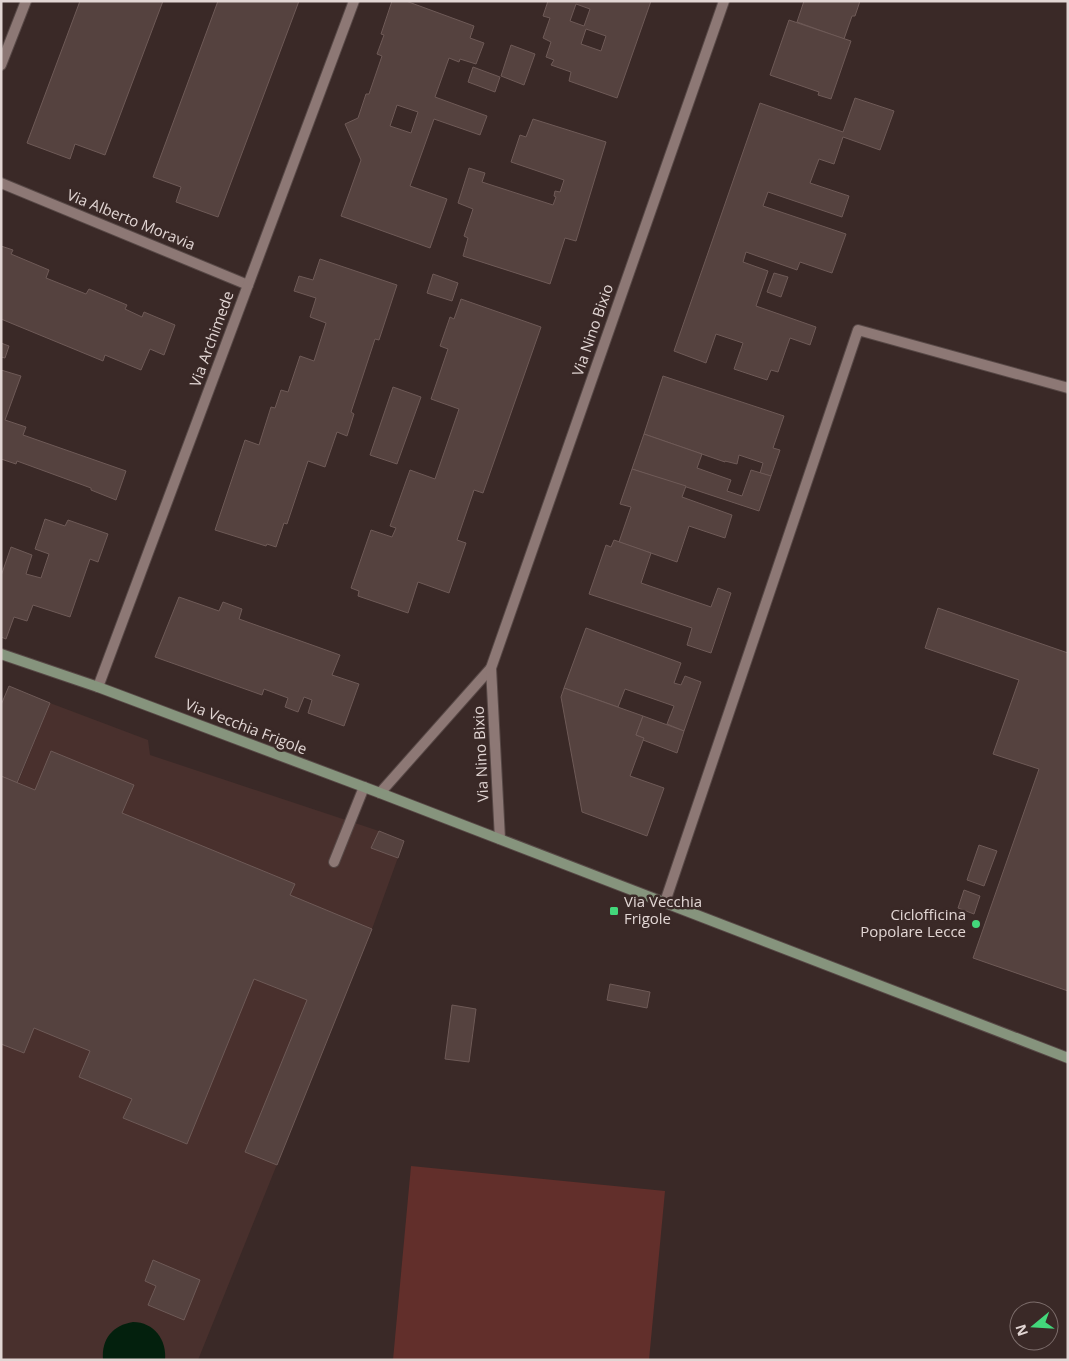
<svg xmlns="http://www.w3.org/2000/svg" width="1069" height="1361" viewBox="0 0 1069 1361" font-family="'Open Sans',sans-serif">
<style>
.built{fill:#49302d}
.green{fill:#622f2b}
.water{fill:#03200d}
.building{fill:#55423f;stroke:#6e5a57;fill-rule:evenodd}
.lines{fill:none;stroke-linecap:round;stroke-linejoin:round}
.lane-casing{stroke:#574846;stroke-width:12}
.street-casing{stroke:#574846;stroke-width:12}
.secondary-casing{stroke:#574846;stroke-width:12}
.lane{stroke:#8d7875;stroke-width:10}
.street{stroke:#8d7875;stroke-width:10}
.secondary{stroke:#86947d;stroke-width:10}
.poi-dot{fill:#43d77b;stroke:#3a2927;stroke-width:2}
.labels{text-anchor:middle;stroke-width:5;stroke-linejoin:round;paint-order:stroke}
.street-label{font-size:15px;fill:#e2d6d4;stroke:#3a2927}
.poi-label{font-size:15px;fill:#e2d6d4;stroke:#3a2927;text-anchor:start}
</style>
<rect width="100%" height="100%" fill="#3a2927"/>
<path class="built" d="M 50,703 L 148,740 L 150,755 L 379,831 L 404,841 L 372,929 L 198,1360 L 1,1360 L 1,776 L 18,783 Z"/>
<path class="green" d="M 411,1166 L 665,1191 L 649,1360 L 393,1360 Z"/>
<path class="water" d="M 133,1322 C 154,1322 167,1340 165,1360 L 103,1360 C 101,1339 113,1325 133,1322 Z"/>
<g class="building">
<path d="M 80,1 L 163,1 L 105,155 L 75,144 L 70,159 L 27,143 Z"/>
<path d="M 218,1 L 299,1 L 218,217 L 176,202 L 181,187 L 153,177 Z"/>
<path d="M 392,1 L 406,1 L 474,26 L 470,38 L 484,43 L 476,64 L 460,59 L 459,62 L 449,58 L 435,97 L 487,116 L 480,135 L 434,119 L 410,186 L 447,199 L 430,248 L 341,216 L 361,160 L 345,124 L 358,118 L 366,94 L 369,94 L 382,56 L 377,54 L 384,35 L 381,34 ZM 397,105 L 418,112 L 411,133 L 390,126 Z"/>
<path d="M 548,1 L 651,1 L 617,98 L 569,81 L 571,72 L 551,65 L 554,60 L 546,57 L 551,42 L 543,38 L 550,18 L 543,16 ZM 576,4 L 590,9 L 584,26 L 570,21 ZM 586,29 L 606,36 L 601,51 L 581,44 Z"/>
<path d="M 804,1 L 860,1 L 855,16 L 852,16 L 844,39 L 797,22 Z"/>
<path d="M 789,20 L 851,41 L 831,99 L 818,95 L 819,92 L 770,75 Z"/>
<path d="M 511,45 L 535,54 L 524,85 L 501,76 Z"/>
<path d="M 473,67 L 500,77 L 495,92 L 468,82 Z"/>
<path d="M 855,98 L 894,111 L 880,150 L 843,137 L 834,164 L 819,159 L 810,183 L 849,196 L 842,217 L 768,192 L 763,206 L 846,234 L 832,273 L 800,262 L 797,270 L 746,252 L 743,262 L 768,271 L 756,306 L 816,327 L 810,345 L 790,338 L 778,372 L 771,370 L 767,380 L 734,369 L 743,343 L 716,334 L 706,363 L 674,351 L 760,103 L 843,132 Z"/>
<path d="M 533,119 L 606,142 L 576,241 L 565,238 L 550,284 L 463,256 L 468,238 L 464,236 L 473,209 L 458,203 L 469,168 L 485,173 L 482,182 L 553,205 L 556,197 L 554,196 L 555,191 L 560,192 L 564,180 L 511,162 L 520,135 L 526,137 Z"/>
<path d="M 1,246 L 13,250 L 11,254 L 49,270 L 46,278 L 86,294 L 89,289 L 127,305 L 125,309 L 142,317 L 144,312 L 175,325 L 164,355 L 150,349 L 141,370 L 105,355 L 103,361 L 1,319 Z"/>
<path d="M 320,259 L 397,285 L 379,340 L 375,339 L 351,412 L 354,414 L 347,436 L 337,432 L 325,467 L 308,461 L 287,524 L 284,523 L 276,547 L 267,544 L 266,546 L 215,530 L 245,440 L 259,445 L 271,407 L 275,408 L 281,390 L 288,392 L 300,356 L 314,361 L 326,323 L 310,317 L 316,298 L 294,291 L 299,276 L 313,280 Z"/>
<path d="M 774,273 L 788,277 L 781,297 L 767,292 Z"/>
<path d="M 433,274 L 458,283 L 452,301 L 427,293 Z"/>
<path d="M 461,299 L 541,327 L 483,493 L 474,490 L 457,540 L 466,543 L 449,593 L 418,582 L 408,613 L 358,596 L 359,591 L 351,588 L 371,530 L 392,537 L 396,528 L 390,526 L 410,470 L 435,479 L 459,409 L 431,399 L 448,349 L 440,346 L 450,317 L 454,319 Z"/>
<path d="M 1,343 L 9,346 L 5,358 L 1,357 Z"/>
<path d="M 1,370 L 21,376 L 5,420 L 26,427 L 23,435 L 126,471 L 116,500 L 91,490 L 91,488 L 17,461 L 16,464 L 1,459 Z"/>
<path d="M 663,376 L 784,416 L 773,448 L 780,450 L 771,476 L 760,473 L 763,463 L 739,455 L 737,464 L 725,461 L 725,462 L 644,434 Z"/>
<path d="M 393,387 L 421,397 L 397,464 L 370,455 Z"/>
<path d="M 644,434 L 702,454 L 697,468 L 731,480 L 727,491 L 742,496 L 751,470 L 771,476 L 759,511 L 632,469 Z"/>
<path d="M 632,469 L 686,486 L 682,497 L 732,515 L 725,538 L 689,526 L 677,562 L 619,542 L 631,507 L 620,504 Z"/>
<path d="M 45,519 L 65,526 L 68,520 L 108,534 L 98,562 L 90,559 L 70,617 L 33,605 L 27,621 L 14,617 L 6,639 L 1,637 L 1,576 L 11,547 L 32,555 L 26,574 L 41,578 L 49,554 L 35,549 Z"/>
<path d="M 614,540 L 651,553 L 641,583 L 711,607 L 718,588 L 731,593 L 711,653 L 687,645 L 692,628 L 589,594 L 606,545 L 611,547 Z"/>
<path d="M 179,597 L 219,611 L 223,602 L 242,609 L 239,619 L 340,655 L 332,675 L 359,684 L 344,726 L 308,713 L 312,700 L 304,697 L 298,712 L 285,707 L 288,698 L 264,689 L 262,695 L 155,657 Z"/>
<path d="M 938,608 L 1068,653 L 1068,991 L 973,958 L 1039,769 L 993,754 L 1019,680 L 925,648 Z"/>
<path d="M 586,628 L 681,663 L 674,683 L 681,685 L 685,676 L 701,682 L 684,731 L 667,724 L 674,706 L 625,689 L 618,707 L 564,688 Z"/>
<path d="M 9,686 L 50,703 L 17,783 L 1,776 L 1,705 Z"/>
<path d="M 564,688 L 643,716 L 636,735 L 644,738 L 630,776 L 664,788 L 647,836 L 582,812 L 561,697 Z"/>
<path d="M 643,716 L 684,731 L 677,753 L 643,740 L 644,738 L 636,735 Z"/>
<path d="M 51,751 L 134,785 L 122,813 L 295,884 L 290,895 L 372,929 L 277,1165 L 245,1152 L 307,1000 L 254,979 L 187,1144 L 123,1118 L 132,1099 L 79,1077 L 90,1051 L 34,1028 L 24,1053 L 1,1044 L 1,776 L 35,790 Z"/>
<path d="M 379,831 L 404,841 L 398,858 L 371,848 Z"/>
<path d="M 979,845 L 997,851 L 984,886 L 967,880 Z"/>
<path d="M 964,890 L 980,896 L 974,914 L 958,908 Z"/>
<path d="M 610,984 L 650,992 L 647,1008 L 607,1000 Z"/>
<path d="M 452,1005 L 476,1009 L 469,1062 L 445,1059 Z"/>
<path d="M 153,1260 L 200,1280 L 184,1320 L 148,1305 L 156,1286 L 145,1281 Z"/>
</g>
<g class="lines">
<g class="lane-casing">
<g id="lane">
<path d="M 334,862 L 364,787"/>
<path d="M 665,902 L 858,330 L 1068,388"/>
</g>
</g>
<g class="street-casing">
<g id="street">
<path d="M 1,65 L 26,1"/>
<path d="M 1,183 L 248,285"/>
<path d="M 98,687 L 354,1"/>
<path d="M 380,793 L 491,668"/>
<path d="M 500,839 L 491,668 L 724,1"/>
</g>
</g>
<g class="secondary-casing">
<path id="secondary" d="M 1,654 L 98,687 L 380,793 L 1068,1058"/>
</g>
<use href="#lane" class="lane"/>
<use href="#street" class="street"/>
<use href="#secondary" class="secondary"/>
</g>
<g class="poi-dot">
<rect x="609" y="906" width="10" height="10" rx="2.5"/>
<circle cx="976" cy="924" r="5"/>
</g>
<g class="labels">
<g class="street-label">
<text transform="translate(131 220) rotate(22)" y="5">Via Alberto Moravia</text>
<text transform="translate(593 330) rotate(-71)" y="5">Via Nino Bixio</text>
<text transform="translate(212 339) rotate(-70)" y="5">Via Archimede</text>
<text transform="translate(246 727) rotate(21)" y="5">Via Vecchia Frigole</text>
<text transform="translate(481 754) rotate(-93)" y="5">Via Nino Bixio</text>
</g>
<g class="poi-label">
<text x="624" y="907">Via Vecchia<tspan x="624" dy="17">Frigole</tspan></text>
<text x="966" y="920" text-anchor="end">Ciclofficina<tspan x="966" dy="17">Popolare Lecce</tspan></text>
</g>
</g>
<rect width="1069" height="1361" fill="none" stroke="#e2d6d4" stroke-width="5"/>
<g transform="translate(1034 1326) rotate(252)"><circle r="24" fill="#3a2927" stroke="#7d6e6c"/>
<path d="M0-4L9 19L0 12L-9 19Z" fill="#43d77b"/>
<text y="-8" font-size="14" font-weight="bold" text-anchor="middle" fill="#e2d6d4">N</text>
</g>
</svg>
